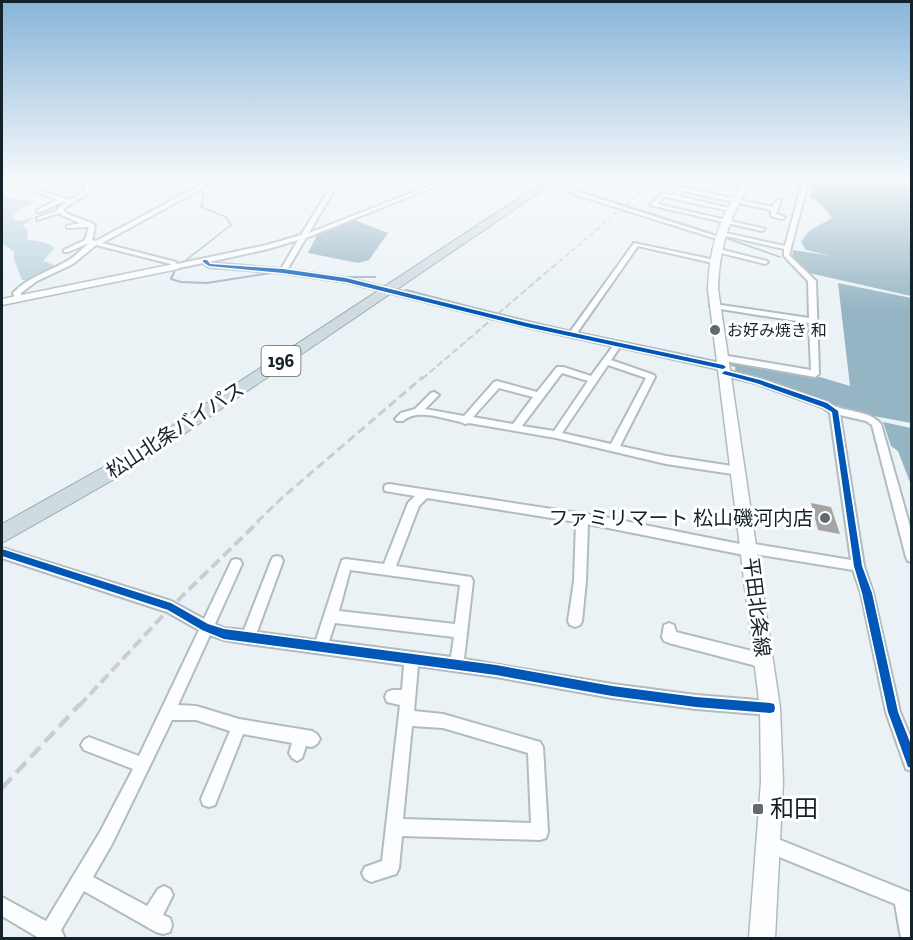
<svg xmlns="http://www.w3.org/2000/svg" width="913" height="940" viewBox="0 0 913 940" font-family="'Zilla Slab','Noto Sans JP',serif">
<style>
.forest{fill:#b6d1de}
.water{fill:#96b5c4}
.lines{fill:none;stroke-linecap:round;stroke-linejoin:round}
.stream-far1{stroke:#96b5c4;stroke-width:1.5}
.stream{stroke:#96b5c4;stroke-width:2}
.building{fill:#a6a3a5}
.street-casing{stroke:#b1bcc0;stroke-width:4}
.secondary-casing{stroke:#b1bcc0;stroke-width:3}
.highway-casing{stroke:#9aaab1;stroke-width:2}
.street{fill:#fcfdfe;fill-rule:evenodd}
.secondary{fill:#fcfdfe;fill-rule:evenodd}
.highway{fill:#cedbe0;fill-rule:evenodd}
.rail-far4{stroke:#cbcdcf;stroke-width:1.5;stroke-dasharray:5 3;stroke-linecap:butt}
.rail-far3{stroke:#cbcdcf;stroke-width:2;stroke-dasharray:7 3;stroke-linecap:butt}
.rail-far2{stroke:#cbcdcf;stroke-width:3;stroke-dasharray:9 4.5;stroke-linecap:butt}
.rail-far1{stroke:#cbcdcf;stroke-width:4;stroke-dasharray:11 5;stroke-linecap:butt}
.rail{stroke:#cbcdcf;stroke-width:4.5;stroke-dasharray:14 7;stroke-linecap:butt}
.cycleway-casing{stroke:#fff;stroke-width:3}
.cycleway{fill:#0057b8;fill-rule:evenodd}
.poi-dot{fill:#5f6b71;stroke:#fff;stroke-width:2}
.labels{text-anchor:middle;stroke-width:6;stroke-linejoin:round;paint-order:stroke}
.far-poi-label{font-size:16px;fill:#142229;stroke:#fff;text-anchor:start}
.shield{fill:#fff;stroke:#5a6469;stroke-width:1.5}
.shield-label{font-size:18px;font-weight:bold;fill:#142229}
.street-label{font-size:20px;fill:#142229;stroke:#fff}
.poi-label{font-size:20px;fill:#142229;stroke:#fff;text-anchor:end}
.near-poi-label{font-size:24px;fill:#142229;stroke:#fff;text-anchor:start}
</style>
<rect width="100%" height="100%" fill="#eaf2f6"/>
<g class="forest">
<path d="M 314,179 L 390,179 L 350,188 L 318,185 Z"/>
<path d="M 2,197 L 33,202 L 17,211 L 12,218 L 18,221 L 34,218 L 22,226 L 28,229 L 27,239 C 38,242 46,241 55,248 L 43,261 L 54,265 L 55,269 L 34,280 L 22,280 L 14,259 L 14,252 L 2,243 Z"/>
</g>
<g class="water">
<path d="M 813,179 L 911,179 L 911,296 L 809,273 L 792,258 L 793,250 L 832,256 L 806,250 L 801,242 L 809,231 L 832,218 L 823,206 L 810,197 Z"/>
<path d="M 354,220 L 388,233 L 369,260 L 358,263 L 308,253 L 317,235 Z"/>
<path d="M 838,283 L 911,298 L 911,423 L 836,409 L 823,401 L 735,371 L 736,362 L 812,378 L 820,377 L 850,386 Z"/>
<path d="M 883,422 L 911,428 L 911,485 L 898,451 L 891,446 Z"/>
</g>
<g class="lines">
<g class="stream-far1">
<path d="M 185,179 L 199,187 L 204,195 L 201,207 L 226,217 L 231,225 L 185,261"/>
<path d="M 562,185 L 712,233"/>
<path d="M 726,238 L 780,257"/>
</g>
<g class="stream">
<path d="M 175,270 L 171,279 L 181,282 L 207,283 L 277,272"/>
<path d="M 344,277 L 375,277"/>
<path d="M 406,290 L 509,317"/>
<path d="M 538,324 L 720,362"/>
<path d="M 726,364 L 736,366"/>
</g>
</g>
<path class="building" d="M 811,503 L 831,507 L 840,534 L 818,530 Z"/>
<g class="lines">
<g class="street-casing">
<g id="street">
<path d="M 89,179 L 94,179 L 87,194 L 63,209 L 67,214 L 92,223 L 95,226 L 92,240 L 96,241 L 202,184 L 217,179 L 223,179 L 206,186 L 102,243 L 176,262 L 177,264 L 267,245 L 301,235 L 328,191 L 333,192 L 309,233 L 447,179 L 453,179 L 306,238 L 287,270 L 346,278 L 570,332 L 634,243 L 715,260 L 715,262 L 713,263 L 638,246 L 577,333 L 726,365 L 726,369 L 723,370 L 620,347 L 611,360 L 654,375 L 655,377 L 620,446 L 666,456 L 739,467 L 744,471 L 739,475 L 666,464 L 556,438 L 469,423 L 465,424 L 461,422 C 444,419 417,408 403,421 L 397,421 L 395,419 L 401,413 L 415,409 L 431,393 L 434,392 L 439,395 L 425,409 L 464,416 L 494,382 L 497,381 L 537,392 L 557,367 L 563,367 L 591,376 L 613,346 L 527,327 L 346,282 L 283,273 L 209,267 L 203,263 L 174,269 L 172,268 L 171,264 L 96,245 L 73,264 L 37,281 L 21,293 L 22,300 L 16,300 L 13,293 C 28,277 48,272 67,261 C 75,257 82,249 89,243 L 68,252 L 64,252 L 64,250 L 85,240 L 89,227 L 67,228 L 67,226 L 80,223 L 63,216 L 60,213 L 37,220 L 37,218 L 58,210 L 58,208 L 66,203 L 62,202 L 41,212 L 37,212 L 37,210 L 57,200 L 36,192 L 39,190 L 70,200 L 83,192 ZM 298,240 L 281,269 L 211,263 L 209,262 L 268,249 ZM 608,365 L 646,378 L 611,444 L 562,433 ZM 562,373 L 588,381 L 554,431 L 522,426 ZM 499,388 L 533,397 L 513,424 L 473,417 Z"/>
<path d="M 541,179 L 548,179 L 581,193 L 722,238 L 717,239 L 577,195 Z"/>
<path d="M 748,179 L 757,179 L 788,186 L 785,188 Z"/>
<path d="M 803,179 L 809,179 L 789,255 L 816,281 L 819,374 L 815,377 L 719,360 L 719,356 L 722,355 L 811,370 L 809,323 L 714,308 L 710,306 L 714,304 L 809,318 L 808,281 L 784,256 L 784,249 L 718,234 L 721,232 L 785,246 Z"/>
<path d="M 682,187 L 772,207 L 777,200 L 781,200 L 776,214 L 785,217 L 782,219 L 771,216 L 771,210 L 683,191 L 678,196 L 733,209 L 730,211 L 665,197 L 657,204 L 765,229 L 762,231 L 650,205 L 662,194 L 673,195 Z"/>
<path d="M 715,248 L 767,261 L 768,262 L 765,264 L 713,251 L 713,249 Z"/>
<path d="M 725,370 L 761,379 L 828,403 C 845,413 868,409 881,424 L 912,534 L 912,562 L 908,561 L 906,557 L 872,425 L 866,421 L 840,415 L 864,566 L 873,593 L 900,712 L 912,741 L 912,771 L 906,769 L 886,712 L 861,593 L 853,570 L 754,554 L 749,556 L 588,524 L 586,581 L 582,621 L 580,625 L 575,627 L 570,625 L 568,621 L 574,581 L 576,522 L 427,498 L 419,506 L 396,566 L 471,577 L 473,581 L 464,659 L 612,684 L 696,695 L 770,701 L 775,703 L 777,708 L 775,713 L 770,715 L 696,709 L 612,698 L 496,677 L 418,666 L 414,711 L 443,714 L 540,742 L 543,747 L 548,832 L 546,838 L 540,840 L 402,836 L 399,868 L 396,874 L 371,882 L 365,879 L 362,873 L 365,867 L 382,861 L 400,705 L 387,702 L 385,697 L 387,692 L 392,690 L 402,690 L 404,665 L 248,644 L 224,640 L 210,635 L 178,705 L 196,706 L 239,719 L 312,731 L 317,734 L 320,739 L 317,744 L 312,747 L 306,746 L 302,758 L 297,761 L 292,758 L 289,753 L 292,743 L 243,734 L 215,805 L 209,807 L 203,805 L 201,799 L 230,731 L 196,720 L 172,720 L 112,844 L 93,877 L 147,906 L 158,889 L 164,886 L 170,889 L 173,895 L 163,915 L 170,918 L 172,925 L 170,932 L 163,934 L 156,932 L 84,891 L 61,930 L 65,938 L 39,938 L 2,916 L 2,897 L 46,921 L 100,832 L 133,769 L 84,750 L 81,745 L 84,740 L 89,737 L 139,756 L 199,630 L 167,612 L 2,558 L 2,548 L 171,601 L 204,619 L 232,560 L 236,559 L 240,560 L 242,564 L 215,624 L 224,628 L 244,630 L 271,561 L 273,557 L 277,556 L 281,557 L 283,561 L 257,632 L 316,640 L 342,560 L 346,559 L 384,564 L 408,503 L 415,496 L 385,491 L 384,488 L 385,485 L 389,484 L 604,517 L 745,545 L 749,543 L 851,560 L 830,413 L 822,407 L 755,383 L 722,375 L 721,373 ZM 350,570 L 460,585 L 455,624 L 339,611 ZM 335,623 L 454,637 L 451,657 L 329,641 ZM 412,726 L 443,728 L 528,753 L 531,823 L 403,819 Z"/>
<path d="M 669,623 L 674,625 L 676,632 L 764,654 L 769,656 L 771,661 L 769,666 L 764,668 L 669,643 L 664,641 L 662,637 L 664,625 Z"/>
<path d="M 768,835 L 912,893 L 912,938 L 901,938 L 895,904 L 762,850 L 759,844 L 762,838 Z"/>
</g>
</g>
<g class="secondary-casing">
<g id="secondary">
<path d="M 746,179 L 754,179 C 730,213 719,247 718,289 L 780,708 L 783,782 L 775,938 L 749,938 L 761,782 L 760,708 L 708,289 C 709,247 721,212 746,179 Z"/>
<path d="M 174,264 L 179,267 L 178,269 L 2,305 L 2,299 Z"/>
</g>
</g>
<g class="highway-casing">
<path id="highway" d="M 548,179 L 559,179 L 184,434 L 125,473 L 2,543 L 2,524 L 111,463 L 172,426 Z"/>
</g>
<use href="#street" class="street"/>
<use href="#secondary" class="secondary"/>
<use href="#highway" class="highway"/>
<path class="rail-far4" d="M 553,267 L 656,179"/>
<path class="rail-far3" d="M 422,379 L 555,265"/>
<path class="rail-far2" d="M 257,522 L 283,497 L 423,377"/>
<path class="rail-far1" d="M 79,706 L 171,607 L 259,521"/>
<path class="rail" d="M 2,788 L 80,704"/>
<g class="cycleway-casing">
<g id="cycleway">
<path d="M 203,260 L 207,260 L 210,264 L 283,269 L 346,278 L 527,323 L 723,365 L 726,367 L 723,369 L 527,327 L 346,282 L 283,273 L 209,266 L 203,262 Z"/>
<path d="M 725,371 L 760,380 L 827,403 L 838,411 L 862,566 L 872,593 L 898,712 L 912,747 L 912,768 L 908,767 L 888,712 L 862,593 L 854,566 L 832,412 L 823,407 L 756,383 L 723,374 L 722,373 Z"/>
<path d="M 2,549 L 171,603 L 208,624 L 224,629 L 496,665 L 612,686 L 696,697 L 770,703 L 774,704 L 775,708 L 774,712 L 770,713 L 696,707 L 612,696 L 496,675 L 224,639 L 202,630 L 168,610 L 2,556 Z"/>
</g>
</g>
<use href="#cycleway" class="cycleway"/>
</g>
<linearGradient id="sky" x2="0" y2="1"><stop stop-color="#87b4da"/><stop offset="0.58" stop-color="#f6f9fb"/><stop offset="1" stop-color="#f6f9fb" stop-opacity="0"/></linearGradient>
<rect width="913" height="310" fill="url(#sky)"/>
<g class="poi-dot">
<circle cx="715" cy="330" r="6"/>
<circle cx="825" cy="518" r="6"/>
<rect x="752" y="803" width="12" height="12" rx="3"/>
</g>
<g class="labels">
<g class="far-poi-label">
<text x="727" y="336">お好み焼き 和</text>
</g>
<rect class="shield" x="261.5" y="346" width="39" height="30" rx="4.5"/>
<g class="shield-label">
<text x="281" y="367">196</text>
</g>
<g class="street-label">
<text transform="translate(175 430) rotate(-33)" y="7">松山北条バイパス</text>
<text transform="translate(757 607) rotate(83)" y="7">平田北条線</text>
</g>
<g class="poi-label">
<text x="813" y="525">ファミリマート 松山磯河内店</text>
</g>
<g class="near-poi-label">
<text x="770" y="817">和田</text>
</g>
</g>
<rect width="913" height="940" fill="none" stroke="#142229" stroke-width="6"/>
</svg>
